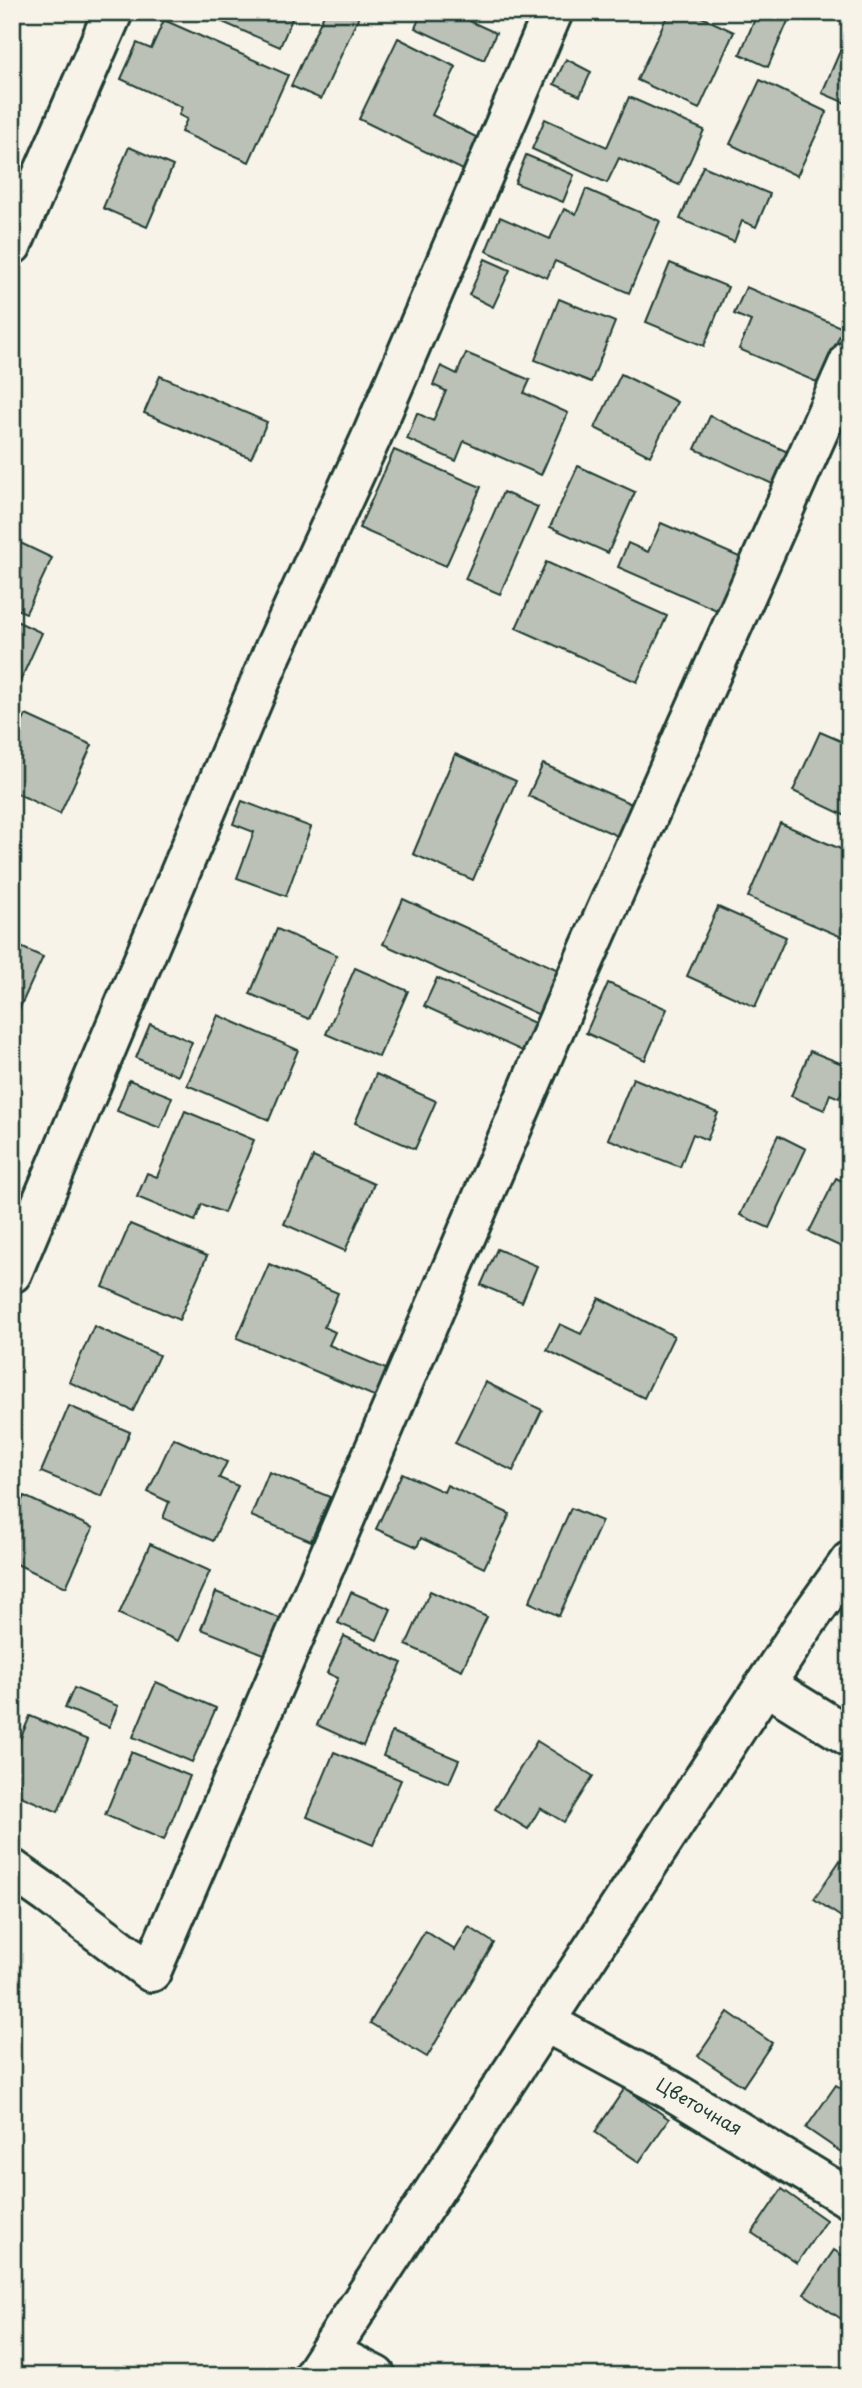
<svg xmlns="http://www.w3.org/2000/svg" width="862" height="2388" viewBox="0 0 862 2388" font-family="'Playpen Sans',sans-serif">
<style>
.building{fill:#bbc1b6;stroke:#1f3d34;stroke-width:2}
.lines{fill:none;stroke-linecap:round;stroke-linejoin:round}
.minor-casing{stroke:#1f3d34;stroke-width:44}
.minor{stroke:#f7f3e8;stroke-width:38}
.labels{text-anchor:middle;stroke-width:5;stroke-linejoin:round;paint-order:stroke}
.street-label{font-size:18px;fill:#1f3d34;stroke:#f7f3e8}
</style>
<rect width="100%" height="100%" fill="#f7f3e8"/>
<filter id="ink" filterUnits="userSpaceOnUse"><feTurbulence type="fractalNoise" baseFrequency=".0143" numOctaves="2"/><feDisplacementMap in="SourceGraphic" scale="14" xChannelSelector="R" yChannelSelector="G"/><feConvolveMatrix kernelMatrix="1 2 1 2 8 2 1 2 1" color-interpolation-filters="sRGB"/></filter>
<g filter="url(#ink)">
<g class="building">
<path d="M 213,12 L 295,12 L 280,47 L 211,17 Z"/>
<path d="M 325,12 L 351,12 L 359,16 L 321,99 L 291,86 Z"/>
<path d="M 422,12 L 450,12 L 496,33 L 484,60 L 415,28 Z"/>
<path d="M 669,12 L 691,12 L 734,32 L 699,109 L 637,80 Z"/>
<path d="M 758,12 L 792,12 L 768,67 L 740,54 Z"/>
<path d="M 164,20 L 288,75 L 249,162 L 181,132 L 187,119 L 179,115 L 182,107 L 121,79 L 137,43 L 151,49 Z"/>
<path d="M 850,28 L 850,105 L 822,93 Z"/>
<path d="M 398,38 L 456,67 L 432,115 L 484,141 L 469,173 L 359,119 Z"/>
<path d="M 566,59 L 591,72 L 580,96 L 554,84 Z"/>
<path d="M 760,80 L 827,112 L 797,176 L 730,144 Z"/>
<path d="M 629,97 L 704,130 L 679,185 L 619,158 L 607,183 L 532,149 L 545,119 L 607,147 Z"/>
<path d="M 129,147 L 173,166 L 147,227 L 103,208 Z"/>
<path d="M 526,155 L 574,175 L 563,202 L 515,183 Z"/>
<path d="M 703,166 L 770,194 L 756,227 L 742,221 L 734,242 L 680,219 Z"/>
<path d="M 586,189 L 660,221 L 629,293 L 555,261 L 547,278 L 486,251 L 500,217 L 550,239 L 564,209 L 576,214 Z"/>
<path d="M 485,259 L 510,270 L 493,307 L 469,295 Z"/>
<path d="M 670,263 L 728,287 L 704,346 L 646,322 Z"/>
<path d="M 746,287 L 843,328 L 819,383 L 739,349 L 751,321 L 734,314 Z"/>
<path d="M 559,299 L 615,322 L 591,382 L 535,360 Z"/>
<path d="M 466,353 L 530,380 L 524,393 L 568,413 L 541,475 L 464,441 L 456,461 L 407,439 L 417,413 L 433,421 L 446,391 L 433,385 L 441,366 L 457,374 Z"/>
<path d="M 621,374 L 677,402 L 650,456 L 595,428 Z"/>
<path d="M 160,376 L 267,422 L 251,458 L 144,413 Z"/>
<path d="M 710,416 L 792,454 L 777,486 L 695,449 Z"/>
<path d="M 394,450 L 481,487 L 446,566 L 359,528 Z"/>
<path d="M 578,466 L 635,492 L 608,553 L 550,527 Z"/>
<path d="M 503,492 L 538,507 L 500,594 L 465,579 Z"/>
<path d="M 661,523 L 744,559 L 721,612 L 618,567 L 628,543 L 648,552 Z"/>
<path d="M 12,539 L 52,558 L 26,613 L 12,607 Z"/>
<path d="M 546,562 L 667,616 L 637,682 L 516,628 Z"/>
<path d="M 12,619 L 42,633 L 12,699 Z"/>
<path d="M 26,715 L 92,745 L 60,814 L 12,791 L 12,743 Z"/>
<path d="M 820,732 L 850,745 L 850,818 L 793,791 Z"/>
<path d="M 455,754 L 516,781 L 473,880 L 413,854 Z"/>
<path d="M 543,764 L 636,806 L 622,838 L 528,796 Z"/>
<path d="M 242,801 L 311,827 L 286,896 L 237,878 L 254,832 L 233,824 Z"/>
<path d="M 780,823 L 850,853 L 850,924 L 844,938 L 748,897 Z"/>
<path d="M 403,899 L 565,973 L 544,1017 L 383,944 Z"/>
<path d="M 718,907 L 786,937 L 755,1007 L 687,976 Z"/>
<path d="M 277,929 L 337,955 L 309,1019 L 250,994 Z"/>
<path d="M 12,943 L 43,957 L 12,1025 Z"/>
<path d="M 355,968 L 408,991 L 379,1057 L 326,1034 Z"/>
<path d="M 437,978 L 541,1026 L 529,1054 L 424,1006 Z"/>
<path d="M 608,983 L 667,1009 L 645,1060 L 586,1033 Z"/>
<path d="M 218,1015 L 298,1050 L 269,1120 L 187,1085 Z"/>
<path d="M 150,1024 L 192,1042 L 178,1076 L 136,1058 Z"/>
<path d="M 810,1051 L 850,1067 L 850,1073 L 839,1098 L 830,1094 L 824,1110 L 791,1096 Z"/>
<path d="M 376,1074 L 436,1101 L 415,1149 L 355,1123 Z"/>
<path d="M 633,1078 L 718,1113 L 707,1140 L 693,1134 L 680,1167 L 608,1139 Z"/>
<path d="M 129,1080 L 172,1097 L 160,1128 L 117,1111 Z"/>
<path d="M 185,1111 L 254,1140 L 224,1213 L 202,1204 L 195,1221 L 137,1197 L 147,1173 L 157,1177 Z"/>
<path d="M 778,1135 L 806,1149 L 769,1228 L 740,1215 Z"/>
<path d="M 313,1157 L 374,1184 L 345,1251 L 284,1224 Z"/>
<path d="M 836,1178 L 850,1185 L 850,1251 L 809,1232 Z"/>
<path d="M 130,1224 L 207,1256 L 179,1320 L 103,1287 Z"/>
<path d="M 497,1249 L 537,1266 L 522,1302 L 481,1285 Z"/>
<path d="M 269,1264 L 338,1293 L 324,1327 L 335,1332 L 329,1345 L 393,1372 L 381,1399 L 237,1338 Z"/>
<path d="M 599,1298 L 674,1336 L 644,1398 L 547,1350 L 560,1324 L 581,1334 Z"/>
<path d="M 94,1326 L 159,1355 L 133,1411 L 69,1382 Z"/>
<path d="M 485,1382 L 542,1410 L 513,1471 L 455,1443 Z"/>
<path d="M 69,1406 L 130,1432 L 102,1497 L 41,1472 Z"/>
<path d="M 173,1438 L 227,1462 L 219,1478 L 238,1486 L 213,1541 L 163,1518 L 169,1502 L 148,1492 Z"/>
<path d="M 269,1472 L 330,1497 L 311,1541 L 251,1516 Z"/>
<path d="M 402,1473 L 444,1492 L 447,1485 L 510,1514 L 484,1568 L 421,1538 L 417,1547 L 376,1529 Z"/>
<path d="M 24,1496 L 93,1528 L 66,1587 L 12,1562 L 12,1521 Z"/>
<path d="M 571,1508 L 602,1521 L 559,1616 L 529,1602 Z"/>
<path d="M 150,1544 L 210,1571 L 178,1641 L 119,1614 Z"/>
<path d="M 430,1591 L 487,1617 L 462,1670 L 406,1645 Z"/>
<path d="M 216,1592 L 284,1620 L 269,1656 L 201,1629 Z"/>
<path d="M 351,1592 L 391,1609 L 377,1640 L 338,1623 Z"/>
<path d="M 344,1636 L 402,1663 L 363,1746 L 317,1725 L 338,1678 L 327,1673 Z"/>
<path d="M 156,1682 L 216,1708 L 192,1762 L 133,1737 Z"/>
<path d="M 74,1688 L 118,1706 L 109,1727 L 65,1708 Z"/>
<path d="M 30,1716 L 88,1740 L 58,1812 L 16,1794 L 20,1784 L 12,1780 L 12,1758 Z"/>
<path d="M 392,1732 L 459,1760 L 449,1783 L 383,1756 Z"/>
<path d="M 537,1741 L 593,1776 L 564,1822 L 540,1808 L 528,1829 L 495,1809 Z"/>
<path d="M 131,1752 L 190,1776 L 164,1840 L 105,1815 Z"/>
<path d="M 334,1752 L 401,1780 L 373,1845 L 307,1817 Z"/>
<path d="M 843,1856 L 850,1860 L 850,1923 L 814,1899 Z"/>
<path d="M 469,1927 L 494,1943 L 427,2057 L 370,2023 L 425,1931 L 455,1950 Z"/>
<path d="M 728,2012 L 772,2043 L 743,2086 L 698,2056 Z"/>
<path d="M 836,2085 L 850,2094 L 850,2158 L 806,2128 Z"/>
<path d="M 625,2088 L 669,2119 L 639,2162 L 595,2132 Z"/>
<path d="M 782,2189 L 826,2220 L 797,2263 L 752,2233 Z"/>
<path d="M 834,2250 L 850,2261 L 849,2324 L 804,2294 Z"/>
</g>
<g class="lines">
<g class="minor-casing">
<g id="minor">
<path d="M 12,245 L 113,12"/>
<path d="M 12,1273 L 272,654 L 371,438 L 553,12"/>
<path d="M 766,1685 L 850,1737"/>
<path d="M 12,1869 L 49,1895 L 151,1972 L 569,995 L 850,360"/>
<path d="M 545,2022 L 669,2089 L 850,2199"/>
<path d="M 329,2352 L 376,2376"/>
<path d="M 313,2376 L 805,1624 L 850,1561"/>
</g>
</g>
<use href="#minor" class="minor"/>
</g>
</g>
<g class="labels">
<g class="street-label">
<text transform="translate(699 2107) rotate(30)" y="6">Цветочная</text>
</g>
</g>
<rect width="862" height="2388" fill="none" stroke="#f7f3e8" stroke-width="42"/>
<rect x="21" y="21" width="820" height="2346" fill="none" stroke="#1f3d34" stroke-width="2.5" filter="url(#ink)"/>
</svg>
